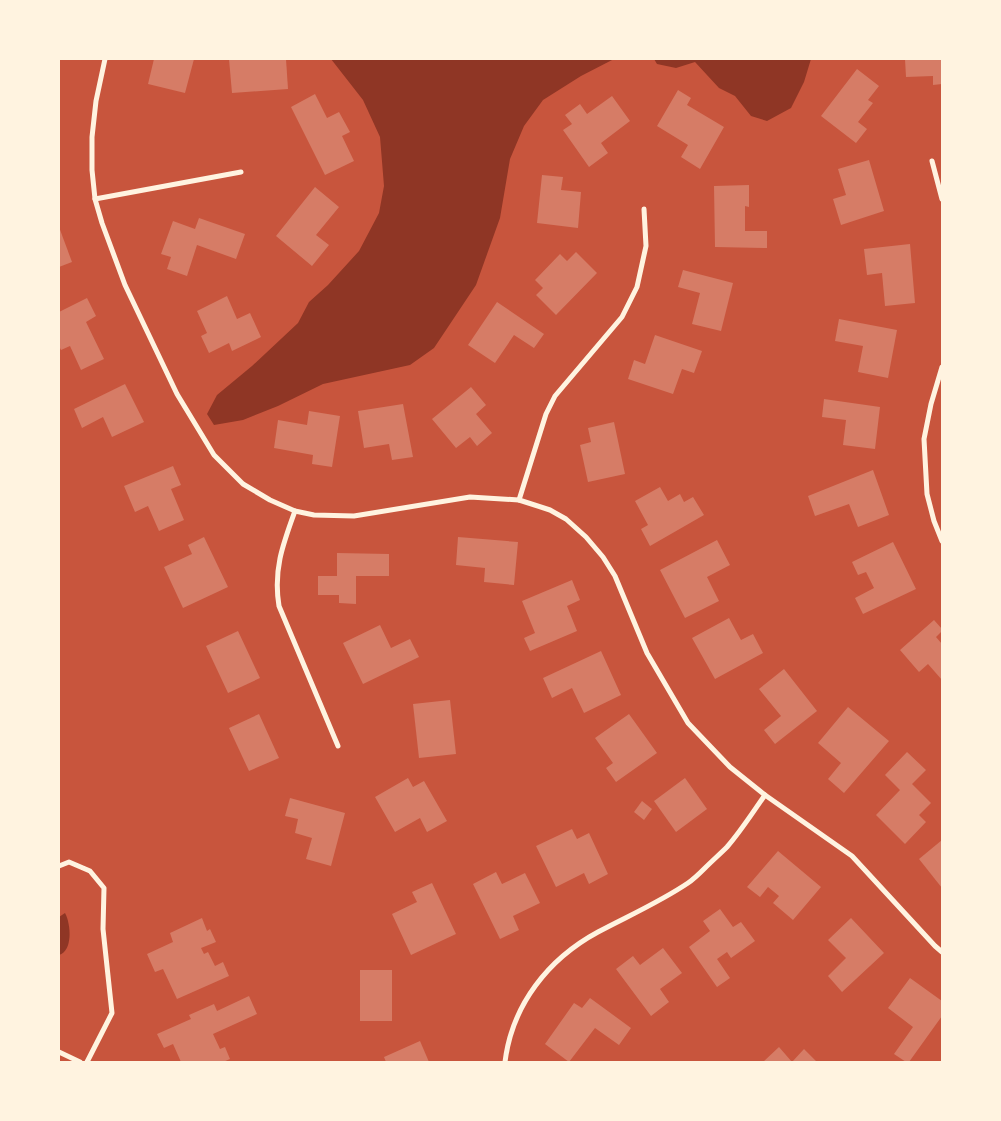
<svg xmlns="http://www.w3.org/2000/svg" width="1001" height="1121" viewBox="0 0 1001 1121" font-family="'Roboto Condensed',sans-serif">
<style>
.water{fill:#8f3625}
.building{fill:#d67c66}
.lines{fill:none;stroke-linecap:round;stroke-linejoin:round}
.minor{stroke:#fff3e0;stroke-width:5}
</style>
<rect width="100%" height="100%" fill="#c8553d"/>
<g class="water">
<path d="M 331,59 L 614,59 L 581,76 L 543,100 L 524,126 L 510,159 L 500,218 L 476,285 L 434,348 L 410,365 L 323,384 L 278,406 L 243,420 L 214,425 L 207,414 L 217,395 L 252,366 L 298,323 L 309,302 L 328,285 L 359,251 L 379,213 L 384,186 L 380,137 L 363,100 Z"/>
<path d="M 654,59 L 811,59 L 804,82 L 791,108 L 767,121 L 751,116 L 735,96 L 719,88 L 695,62 L 676,68 L 657,64 Z"/>
<path d="M 65,913 C 71,924 73,951 59,955 L 59,917 Z"/>
</g>
<g class="building">
<path d="M 154,59 L 194,59 L 185,93 L 148,84 Z"/>
<path d="M 229,59 L 286,59 L 288,89 L 232,93 Z"/>
<path d="M 905,59 L 942,59 L 942,84 L 933,85 L 933,76 L 906,77 Z"/>
<path d="M 857,69 L 879,86 L 868,100 L 873,103 L 858,122 L 867,129 L 856,143 L 821,116 Z"/>
<path d="M 678,90 L 691,98 L 687,105 L 724,127 L 700,169 L 681,157 L 688,145 L 657,126 Z"/>
<path d="M 315,94 L 327,118 L 339,112 L 350,132 L 342,136 L 354,161 L 325,175 L 291,107 Z"/>
<path d="M 612,96 L 630,121 L 601,143 L 608,153 L 589,167 L 563,130 L 572,124 L 565,115 L 580,104 L 587,114 Z"/>
<path d="M 869,160 L 884,211 L 841,225 L 833,199 L 846,195 L 838,169 Z"/>
<path d="M 542,175 L 563,177 L 561,190 L 581,192 L 578,228 L 537,223 Z"/>
<path d="M 749,185 L 749,207 L 745,206 L 745,231 L 767,231 L 767,248 L 715,247 L 714,186 Z"/>
<path d="M 315,187 L 339,207 L 316,235 L 329,245 L 312,266 L 276,236 Z"/>
<path d="M 199,218 L 245,234 L 236,259 L 197,245 L 187,276 L 167,269 L 171,257 L 161,254 L 173,221 L 195,229 Z"/>
<path d="M 59,227 L 72,262 L 59,267 Z"/>
<path d="M 910,244 L 915,303 L 885,306 L 882,273 L 867,275 L 864,249 Z"/>
<path d="M 576,252 L 597,273 L 556,315 L 536,295 L 543,288 L 535,280 L 560,254 L 567,261 Z"/>
<path d="M 683,270 L 733,283 L 721,331 L 692,324 L 700,293 L 678,287 Z"/>
<path d="M 227,296 L 237,319 L 250,313 L 261,337 L 232,351 L 229,343 L 209,353 L 201,336 L 207,333 L 197,311 Z"/>
<path d="M 87,298 L 96,316 L 86,322 L 104,359 L 81,370 L 70,346 L 61,350 L 59,346 L 59,312 Z"/>
<path d="M 497,302 L 544,334 L 534,348 L 514,335 L 495,363 L 468,345 Z"/>
<path d="M 839,319 L 897,330 L 888,378 L 858,372 L 863,346 L 835,341 Z"/>
<path d="M 655,335 L 702,351 L 694,373 L 682,369 L 673,394 L 628,379 L 634,360 L 645,364 Z"/>
<path d="M 125,384 L 144,422 L 112,437 L 103,417 L 82,428 L 74,409 Z"/>
<path d="M 471,387 L 486,405 L 476,414 L 492,433 L 477,446 L 470,437 L 456,448 L 432,419 Z"/>
<path d="M 824,399 L 880,407 L 875,449 L 843,445 L 846,420 L 822,417 Z"/>
<path d="M 403,404 L 413,457 L 392,460 L 389,444 L 364,448 L 358,411 Z"/>
<path d="M 309,411 L 340,416 L 332,467 L 312,464 L 313,455 L 274,448 L 278,420 L 307,425 Z"/>
<path d="M 614,422 L 625,474 L 588,482 L 580,445 L 591,442 L 588,428 Z"/>
<path d="M 173,466 L 181,485 L 171,489 L 184,520 L 159,531 L 148,506 L 135,512 L 124,486 Z"/>
<path d="M 873,470 L 889,515 L 858,527 L 849,504 L 815,516 L 808,496 Z"/>
<path d="M 660,487 L 668,501 L 680,494 L 684,502 L 693,497 L 704,515 L 650,546 L 641,529 L 648,525 L 635,501 Z"/>
<path d="M 204,537 L 228,587 L 183,608 L 164,567 L 192,554 L 188,545 Z"/>
<path d="M 458,537 L 518,542 L 514,585 L 484,582 L 485,568 L 456,565 Z"/>
<path d="M 717,540 L 730,565 L 707,577 L 719,601 L 685,618 L 660,570 Z"/>
<path d="M 893,542 L 916,589 L 863,614 L 855,598 L 874,588 L 866,572 L 858,575 L 852,562 Z"/>
<path d="M 337,553 L 389,554 L 389,576 L 356,576 L 356,604 L 339,603 L 339,595 L 318,595 L 318,576 L 337,576 Z"/>
<path d="M 572,580 L 580,600 L 567,606 L 577,631 L 530,651 L 524,638 L 535,633 L 522,601 Z"/>
<path d="M 729,618 L 741,640 L 753,634 L 763,653 L 715,679 L 692,638 Z"/>
<path d="M 934,620 L 942,629 L 942,631 L 936,637 L 942,644 L 942,680 L 928,664 L 919,672 L 900,650 Z"/>
<path d="M 380,625 L 391,648 L 410,639 L 419,657 L 363,684 L 343,643 Z"/>
<path d="M 238,631 L 260,678 L 228,693 L 206,646 Z"/>
<path d="M 601,651 L 621,695 L 584,713 L 572,688 L 552,698 L 543,678 Z"/>
<path d="M 784,669 L 817,711 L 775,744 L 764,730 L 781,716 L 759,689 Z"/>
<path d="M 450,700 L 456,754 L 419,758 L 413,704 Z"/>
<path d="M 848,707 L 889,741 L 844,793 L 828,779 L 841,763 L 818,743 Z"/>
<path d="M 259,714 L 279,758 L 249,771 L 229,728 Z"/>
<path d="M 629,714 L 657,753 L 616,782 L 606,768 L 613,763 L 595,738 Z"/>
<path d="M 907,752 L 926,770 L 912,784 L 931,803 L 919,815 L 926,822 L 905,844 L 876,815 L 900,790 L 885,775 Z"/>
<path d="M 408,778 L 413,787 L 424,781 L 447,821 L 427,832 L 420,818 L 395,832 L 375,797 Z"/>
<path d="M 685,778 L 707,809 L 676,832 L 654,801 Z"/>
<path d="M 290,798 L 345,813 L 331,866 L 306,859 L 312,838 L 295,833 L 298,819 L 285,816 Z"/>
<path d="M 642,801 L 652,809 L 644,820 L 634,812 Z"/>
<path d="M 572,829 L 577,839 L 589,833 L 608,874 L 589,884 L 584,873 L 556,887 L 536,846 Z"/>
<path d="M 942,840 L 942,888 L 919,859 Z"/>
<path d="M 778,851 L 821,887 L 793,920 L 773,903 L 779,896 L 768,887 L 760,897 L 747,887 Z"/>
<path d="M 496,872 L 502,884 L 525,873 L 540,903 L 513,916 L 519,930 L 500,939 L 473,884 Z"/>
<path d="M 432,883 L 456,934 L 411,955 L 392,914 L 417,902 L 412,892 Z"/>
<path d="M 720,909 L 733,927 L 741,922 L 755,941 L 731,958 L 727,952 L 717,959 L 730,978 L 717,987 L 689,947 L 710,931 L 703,921 Z"/>
<path d="M 202,918 L 207,931 L 210,929 L 216,942 L 201,948 L 204,954 L 208,952 L 215,966 L 223,962 L 229,976 L 177,999 L 163,969 L 155,972 L 147,954 L 173,942 L 170,933 Z"/>
<path d="M 851,918 L 884,953 L 842,992 L 828,976 L 846,958 L 828,940 Z"/>
<path d="M 663,948 L 682,973 L 660,989 L 669,1002 L 651,1016 L 616,969 L 633,956 L 640,965 Z"/>
<rect x="360" y="970" width="32" height="51"/>
<path d="M 910,978 L 942,1001 L 942,1016 L 909,1062 L 906,1062 L 894,1054 L 913,1027 L 888,1008 Z"/>
<path d="M 249,996 L 257,1014 L 213,1034 L 220,1049 L 225,1047 L 230,1059 L 223,1062 L 181,1062 L 173,1044 L 164,1048 L 157,1034 L 191,1019 L 189,1015 L 214,1004 L 217,1011 Z"/>
<path d="M 590,998 L 631,1028 L 619,1045 L 595,1028 L 569,1062 L 545,1044 L 574,1003 L 582,1008 Z"/>
<path d="M 420,1041 L 429,1062 L 386,1062 L 384,1057 Z"/>
<path d="M 779,1047 L 792,1062 L 804,1049 L 817,1062 L 763,1062 Z"/>
</g>
<g class="lines">
<g class="minor">
<path d="M 105,59 L 96,101 L 92,137 L 92,170 L 95,199 L 102,223 L 125,285 L 177,394 L 214,455 L 243,484 L 270,500 L 295,511 L 314,515 L 354,516 L 470,497 L 519,500 L 550,510 L 566,519 L 586,537 L 603,557 L 615,576 L 647,653 L 688,723 L 730,767 L 765,795 L 852,856 L 935,946 L 942,952"/>
<path d="M 932,161 L 942,199"/>
<path d="M 95,199 L 241,172"/>
<path d="M 942,367 L 931,404 L 924,439 L 927,494 L 934,521 L 942,541"/>
<path d="M 519,500 L 546,414 L 555,396 L 622,317 L 637,287 L 646,246 L 644,209"/>
<path d="M 295,511 C 283,544 273,570 279,606 L 338,746"/>
<path d="M 59,866 L 69,862 L 90,871 L 104,888 L 103,929 L 112,1013 L 87,1062"/>
<path d="M 59,1052 L 80,1062"/>
<path d="M 505,1062 C 512,1005 548,959 598,932 C 628,916 660,902 688,883 C 694,879 700,873 705,868 C 712,861 720,854 727,847 C 741,831 753,812 765,795"/>
</g>
</g>
<rect width="1001" height="1121" fill="none" stroke="#fff3e0" stroke-width="120"/>
</svg>
